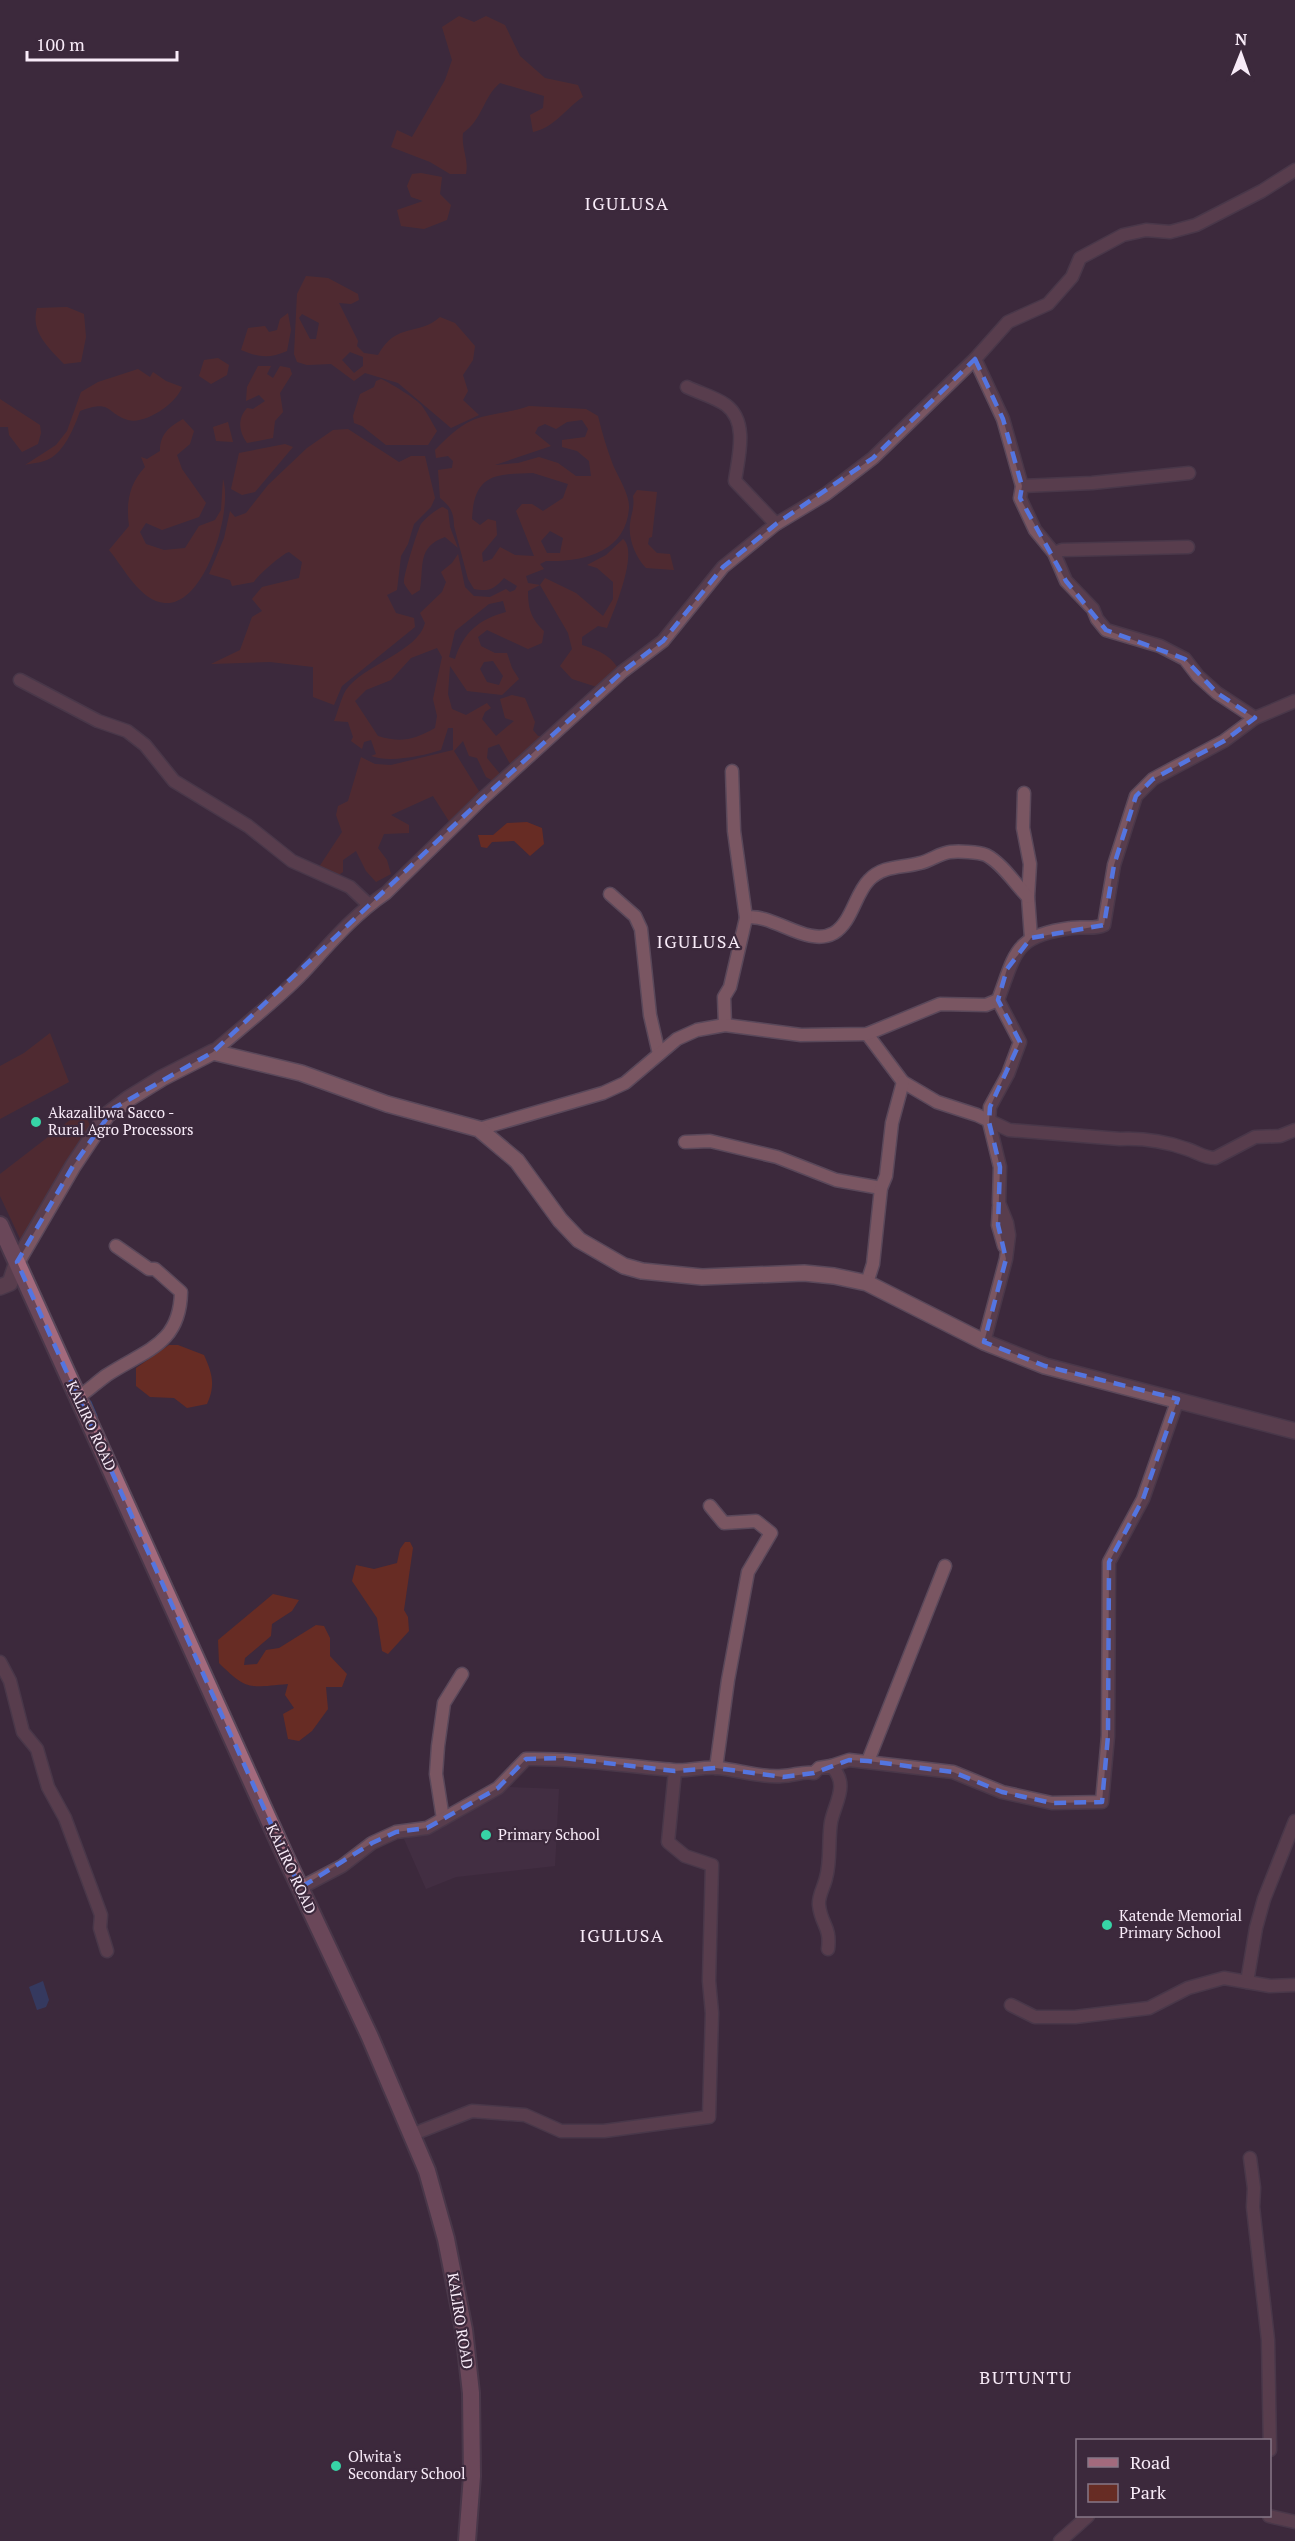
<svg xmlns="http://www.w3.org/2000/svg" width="1295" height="2541" viewBox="0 0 1295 2541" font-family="'PT Serif',serif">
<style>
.built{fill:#4b334b}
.green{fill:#672c24;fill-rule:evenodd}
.water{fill:#2d4c8b}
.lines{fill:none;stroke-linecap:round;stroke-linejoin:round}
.stream{stroke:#2d4c8b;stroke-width:3}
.minor-casing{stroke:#5a485a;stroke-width:15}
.tertiary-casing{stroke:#5a485a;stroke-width:18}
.secondary-casing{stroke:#5a485a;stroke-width:20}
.minor{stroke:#7a5662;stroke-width:12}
.tertiary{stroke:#7a5662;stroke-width:15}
.secondary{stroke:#a36a7d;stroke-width:16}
.marked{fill:none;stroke:#5475e0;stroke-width:4.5;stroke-dasharray:12 8;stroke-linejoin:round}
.poi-dot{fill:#37d4a6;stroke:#3c293c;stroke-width:2}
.labels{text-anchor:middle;stroke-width:4.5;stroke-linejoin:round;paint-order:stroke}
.poi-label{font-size:15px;fill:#f8ebf8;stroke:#3c293c;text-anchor:start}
.street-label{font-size:15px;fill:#f8ebf8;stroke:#3c293c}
.quarter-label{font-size:18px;letter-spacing:1.5px;fill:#f8ebf8;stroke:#3c293c}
</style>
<rect width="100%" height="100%" fill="#3c293c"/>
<path class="built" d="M 507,1787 L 559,1789 L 555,1866 L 456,1877 L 426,1889 L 404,1839 L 428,1832 Z"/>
<g class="green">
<path d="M 459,16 L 474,22 L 486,16 L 505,25 L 520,56 L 545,78 L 578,85 L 583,97 C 565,109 554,128 533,132 L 530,115 L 543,108 L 544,96 L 500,83 C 483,97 483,119 463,133 C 461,148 469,160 466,174 L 450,174 L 430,162 L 391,147 L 397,130 L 412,137 L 445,80 L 452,60 L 442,27 Z"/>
<path d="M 421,173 L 442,177 L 440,194 L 451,205 L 447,220 L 424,229 L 401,226 L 397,210 L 423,201 L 411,197 L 407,186 L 412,174 Z"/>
<path d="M 306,276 L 328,278 L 358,294 L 359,300 L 351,304 L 339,303 L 358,341 L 357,346 L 364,353 L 378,355 C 397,321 418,337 440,317 L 455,323 L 475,346 L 473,360 L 463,375 L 468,391 L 463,400 L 479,415 L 451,428 L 398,383 L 365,373 L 354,381 L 331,364 L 307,365 L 297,362 L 294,354 L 297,294 ZM 302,314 L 319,323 L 316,339 L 310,339 L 299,318 ZM 350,352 L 363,357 L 363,366 L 354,373 L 342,360 Z"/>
<path d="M 67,307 L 84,314 L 86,337 L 81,362 L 64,364 C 49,348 30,332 37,308 Z"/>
<path d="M 288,313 L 291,330 L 287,351 C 269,359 258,357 241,350 L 248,328 L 265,326 L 269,332 L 277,330 L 280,319 Z"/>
<path d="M 218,358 L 229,365 L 227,375 L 211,384 L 199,376 L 204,360 Z"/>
<path d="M 258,366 L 271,366 L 267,374 L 273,378 L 280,366 L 290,368 L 292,374 L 280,393 L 283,412 L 275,421 L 273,438 L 247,443 C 239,432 237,419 247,408 L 253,409 L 265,401 L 259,395 L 246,401 L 247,387 Z"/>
<path d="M 138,369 L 150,377 L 153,372 L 166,381 L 182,387 C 177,403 145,425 128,420 C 105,413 113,399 80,411 C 75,426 64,452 49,459 C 42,463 32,463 25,465 L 56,445 L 67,431 L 81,392 L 98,382 Z"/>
<path d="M 381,379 C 389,382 418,400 422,406 C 428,414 432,423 437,431 L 428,445 L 386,445 L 362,426 L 354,423 L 353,416 L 360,394 L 374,387 L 376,381 Z"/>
<path d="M 0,399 L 40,425 L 41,433 L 38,444 L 22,452 L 9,435 L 8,427 L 0,427 Z"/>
<path d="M 529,406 L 586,409 L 598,416 C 602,433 607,449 613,465 C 618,477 630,495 629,508 C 626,552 584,562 546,561 L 540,564 L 544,569 L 526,576 L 528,583 L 540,585 L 545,578 L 576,593 L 603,616 L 613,599 L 613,582 L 597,568 L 587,565 L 606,555 L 623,539 C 639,552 614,610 607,628 L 598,626 L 582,637 L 582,645 C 600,651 613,656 621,674 L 603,689 L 572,679 L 560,666 L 572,649 L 568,633 L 540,585 L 528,591 C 528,608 531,619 544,631 L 542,643 L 528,649 L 487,630 L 478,637 L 481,646 L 495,653 L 507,653 L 512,668 L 519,679 L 502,695 L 467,691 L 450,666 L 448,694 L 452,709 L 466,715 L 487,703 L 491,708 L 485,712 L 482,719 L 496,736 L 514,721 L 505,718 L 500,699 L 512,695 L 525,698 L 535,722 L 533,730 L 538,736 L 548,736 L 513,769 L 499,744 L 488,748 L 487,758 L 500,774 L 495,782 L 486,777 L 477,758 L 469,756 L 463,741 L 454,751 L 482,796 L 452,826 L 433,796 L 391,815 L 409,825 L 409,833 L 384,834 L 378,848 L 387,860 L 391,874 L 376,882 L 366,871 L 356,851 L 343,860 L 343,872 L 334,878 L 319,867 L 342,832 L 336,815 L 338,806 L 348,801 L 361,757 L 375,764 L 391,765 L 453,750 L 453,728 L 448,728 L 441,750 C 422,756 390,763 371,756 L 376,754 L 371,740 L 364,742 L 362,749 L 351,741 L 353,737 L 348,722 L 334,721 C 338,712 341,698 346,690 C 363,665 418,652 425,623 L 420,613 L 442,592 L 446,582 L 441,572 L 452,563 L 458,554 L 465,587 L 474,596 L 490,597 L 506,589 L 510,592 L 515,590 L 517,586 L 504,578 C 494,589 489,592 474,589 L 468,579 L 454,526 C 454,512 450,506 440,498 L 438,470 L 452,468 L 453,461 L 448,456 L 436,458 L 435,450 C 447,438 457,427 473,420 C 489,413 511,413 529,406 ZM 582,420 L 588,429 L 585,437 L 562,440 L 562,447 L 577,451 L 589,461 L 591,476 L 576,476 L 558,463 L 539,457 L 518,463 L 495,465 L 551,446 L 535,433 L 538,427 L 545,424 L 556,429 L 567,422 ZM 533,473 L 568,484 L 563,498 L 543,511 L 532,504 L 522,504 L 516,511 L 534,556 L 515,555 L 500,547 L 492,559 L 483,562 L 482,553 L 497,535 L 496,521 L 488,519 L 480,525 L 472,519 C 474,473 496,474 533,473 ZM 550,531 L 563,538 L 560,553 L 547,553 L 541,541 ZM 503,601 L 506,612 C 479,619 463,633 455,659 L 449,657 L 455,631 L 489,604 ZM 437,648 L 442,657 L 433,699 L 437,716 L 435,728 C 414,740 401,743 378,736 L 355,701 L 366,690 L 391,680 L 411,658 ZM 493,661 L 503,676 L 499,685 L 487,682 L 480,669 L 484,662 Z"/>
<path d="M 183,419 L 194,431 L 190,444 L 177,455 L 182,469 L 206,503 L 199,517 L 162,530 L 146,523 L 140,532 L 146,544 L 164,550 L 185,548 L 199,526 L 215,520 L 221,510 L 223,479 C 233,509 206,606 165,603 C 140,601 124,568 109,550 L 129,526 C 126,503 129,484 145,467 L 141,457 L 147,459 L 160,451 C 160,434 169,427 183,419 Z"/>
<path d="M 228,422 L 233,442 L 216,441 L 213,427 Z"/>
<path d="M 348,429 L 399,462 L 411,456 L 425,456 L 435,498 L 431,507 L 414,524 L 408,544 L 401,556 L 397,590 L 387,595 L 396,613 L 414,618 L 415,627 L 342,686 L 334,705 L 313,697 L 313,667 L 270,662 L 211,664 L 240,650 L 252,617 L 262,611 L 252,599 L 262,587 L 299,578 L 302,562 L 289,552 C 283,553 256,577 254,582 L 232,586 L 230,580 L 209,574 L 224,538 L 230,511 L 235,517 L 246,513 L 268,485 L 307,448 L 333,430 Z"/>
<path d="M 285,444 L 293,447 L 255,492 L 242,495 L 231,489 L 239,453 Z"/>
<path d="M 637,490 L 657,492 L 652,537 L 649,538 L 648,544 L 657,553 L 670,554 L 674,570 L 646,568 C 636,558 628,539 630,524 C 631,514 635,507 633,496 Z"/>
<path d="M 443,507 L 448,510 L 450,527 L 458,548 L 445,537 C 417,547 424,565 420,590 L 412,595 C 410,592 405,586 404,583 C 403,576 418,529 421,524 C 425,519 437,508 443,507 Z"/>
<path d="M 527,822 L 542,828 L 544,844 L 530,856 L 514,841 L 492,842 L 487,848 L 481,847 L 478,835 L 493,835 L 507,823 Z"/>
<path d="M 50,1033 L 69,1082 L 0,1119 L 0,1066 L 24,1053 Z"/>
<path d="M 83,1110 L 94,1134 L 23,1245 L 0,1196 L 0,1174 Z"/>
<path d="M 169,1345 L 178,1345 L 204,1355 C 212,1373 216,1385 207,1404 L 187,1408 L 174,1398 L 150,1397 L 136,1386 L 136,1368 Z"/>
<path d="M 405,1542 L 410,1542 L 413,1548 L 404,1610 L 408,1617 L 409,1631 L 388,1654 L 382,1651 L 377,1618 L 352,1581 L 356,1565 L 374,1569 L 397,1563 L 400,1549 Z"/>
<path d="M 273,1594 L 299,1600 L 292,1611 L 272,1624 L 271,1636 L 245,1658 L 244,1665 L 257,1664 L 266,1650 L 279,1648 L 316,1625 L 324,1626 L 330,1638 L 330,1656 L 347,1674 L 342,1687 L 326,1687 L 328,1709 L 312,1731 L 299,1741 L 288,1739 L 283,1714 L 294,1708 L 285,1695 L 288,1684 C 250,1687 248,1692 219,1663 L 218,1640 Z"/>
</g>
<path class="water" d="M 43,1981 L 49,2000 L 46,2007 L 37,2010 L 29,1987 Z"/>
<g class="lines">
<path class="stream" d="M 90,1402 L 96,1416"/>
<g class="minor-casing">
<g id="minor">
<path d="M 975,359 L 1003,419 L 1022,486 L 1020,498 L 1035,530 L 1054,553 L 1066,581 L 1093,609 L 1097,619 L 1106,630 L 1160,646 L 1185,659 L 1198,676 L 1217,693 L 1255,718"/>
<path d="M 687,387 C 699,393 715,397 726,405 C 749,422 738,458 735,481 L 776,524"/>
<path d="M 1022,486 L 1092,483 L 1189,473"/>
<path d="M 1054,553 L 1062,550 L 1188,547"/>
<path d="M 20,680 L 98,721 L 127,731 L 145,745 L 174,781 L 248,826 L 292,861 L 350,887 L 369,905"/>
<path d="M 1024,793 L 1023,828 L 1030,864 L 1028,897 L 1031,938"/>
<path d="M 610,894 L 635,916 L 641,929 L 650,1015 L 659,1054"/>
<path d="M 746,918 C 772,912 807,948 834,933 C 852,922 855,894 869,880 C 883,865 902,868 920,863 C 930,861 940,853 950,852 C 959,851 978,852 986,855 C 1002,863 1016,885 1028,897"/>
<path d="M 725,1025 L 724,997 L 730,987 L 746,918 L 734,831 L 732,771"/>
<path d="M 867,1034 L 903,1082 L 937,1102 L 977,1115 L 1009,1130 L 1120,1139 C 1142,1138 1167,1142 1187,1149 C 1197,1152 1204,1158 1215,1158 L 1255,1137 L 1280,1136 L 1295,1130"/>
<path d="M 213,1052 C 242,1027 273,1003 300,976 C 328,946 352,916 386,893 L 482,799 L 622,672 L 663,641 L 723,567 L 776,524 L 826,494 L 873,458 L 975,359 L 1008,322 L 1048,304 L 1072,277 L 1080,258 L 1123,235 L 1146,230 L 1170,232 L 1196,225 L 1262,191 L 1295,170"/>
<path d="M 479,1129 L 603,1093 L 625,1083 L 677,1039 L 697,1030 L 725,1025 L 801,1035 L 867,1034 L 940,1004 L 986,1005 L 998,1000 C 1016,952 1014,936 1071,928 C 1083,926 1094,930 1104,925 L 1114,865 L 1136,796 L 1153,779 L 1224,741 L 1255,718 L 1295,701"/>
<path d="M 685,1142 L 710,1141 L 777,1157 L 836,1180 L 881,1188"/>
<path d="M 999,1207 L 998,1225 L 1004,1246"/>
<path d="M 867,1283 L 873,1264 L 881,1188 L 886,1176 L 892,1123 L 903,1082"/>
<path d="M 984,1342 L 1006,1259 L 1009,1235 L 1007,1223 L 999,1203 L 1000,1167 L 989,1122 L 990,1107 L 1008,1074 L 1020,1042 L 998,1000"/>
<path d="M 77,1398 C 88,1391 97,1382 107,1375 C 145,1350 180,1345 181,1292 L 155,1269 L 149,1269 L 116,1246"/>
<path d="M 710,1506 L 724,1523 L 756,1521 L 771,1533 L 748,1572 L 728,1680 L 716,1768"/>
<path d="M 0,1662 L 10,1681 L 23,1732 L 37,1749 L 48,1787 L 65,1818 L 101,1915 L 100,1928 L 107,1951"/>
<path d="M 868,1761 L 945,1566"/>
<path d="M 831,1766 L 849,1760 L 953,1772 L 1002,1792 L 1052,1803 L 1102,1802 L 1108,1736 L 1109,1562 L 1143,1499 L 1178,1399"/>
<path d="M 443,1819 L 436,1774 L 438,1746 L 444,1703 L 462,1674"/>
<path d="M 300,1888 L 342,1866 L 372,1843 L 396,1832 L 427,1828 L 498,1788 L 526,1759 C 575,1758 624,1766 673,1770 C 688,1772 703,1766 718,1768 C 739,1770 761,1778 782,1776 C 794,1776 802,1771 814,1773 L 819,1768 L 831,1766 C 850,1784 835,1802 831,1822 C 828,1841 831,1860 826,1878 C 824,1887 818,1896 819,1905 C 821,1925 831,1926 828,1949"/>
<path d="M 1247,1982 L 1256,1928 L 1264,1899 L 1295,1821"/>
<path d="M 1011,2005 L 1035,2017 L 1075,2017 L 1149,2008 L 1188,1988 L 1224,1978 L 1270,1986 L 1295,1985"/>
<path d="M 411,2135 L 472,2111 L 525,2115 L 561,2131 L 604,2131 L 709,2117 L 712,2013 L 709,1981 L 712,1865 L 685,1856 L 668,1842 L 675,1771"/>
<path d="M 1250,2158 L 1254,2188 L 1253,2207 L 1268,2340 L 1270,2450"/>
<path d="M 1269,2516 L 1295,2522"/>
<path d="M 1060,2541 L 1088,2516"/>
</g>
</g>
<g class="tertiary-casing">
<path id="tertiary" d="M 0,1287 L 10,1283 L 17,1262 L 73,1166 L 107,1115 L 128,1099 L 162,1078 L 213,1052 L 301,1073 L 387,1104 L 479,1129 L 517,1161 L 560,1220 L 579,1240 L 624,1266 L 642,1271 L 702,1277 L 804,1273 L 834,1276 L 867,1283 L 984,1342 L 1045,1366 L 1295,1431"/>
</g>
<g class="secondary-casing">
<path id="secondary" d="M 0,1225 L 286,1858 L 370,2037 L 427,2171 L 446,2239 L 464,2330 L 471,2393 L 472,2476 L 467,2541"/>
</g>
<use href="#minor" class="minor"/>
<use href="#tertiary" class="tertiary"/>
<use href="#secondary" class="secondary"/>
</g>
<path d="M0 0H1295V2541H0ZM 975,359 L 1003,419 L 1022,486 L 1020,498 L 1066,581 L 1106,630 L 1185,659 L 1217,693 L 1255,718 L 1224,741 L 1153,779 L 1136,796 L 1114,865 L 1104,925 L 1031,938 L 1007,969 L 998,1000 L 1020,1042 L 990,1107 L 989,1122 L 1000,1167 L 998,1225 L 1006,1259 L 984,1342 L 1045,1366 L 1178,1399 L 1143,1499 L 1109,1562 L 1108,1736 L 1102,1802 L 1052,1803 L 1002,1792 L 953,1772 L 868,1761 L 849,1760 L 814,1773 L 783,1777 L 716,1768 L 675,1771 L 563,1758 L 526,1759 L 498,1788 L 427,1828 L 396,1832 L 372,1843 L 300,1888 L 17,1262 L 73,1166 L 114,1108 L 213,1052 L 482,799 L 622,672 L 663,641 L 723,567 L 776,524 L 873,458 Z" fill="#3c293c" fill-opacity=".55" fill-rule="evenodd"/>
<path class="marked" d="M 975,359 L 1003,419 L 1022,486 L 1020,498 L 1066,581 L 1106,630 L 1185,659 L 1217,693 L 1255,718 L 1224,741 L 1153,779 L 1136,796 L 1114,865 L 1104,925 L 1031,938 L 1007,969 L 998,1000 L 1020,1042 L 990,1107 L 989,1122 L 1000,1167 L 998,1225 L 1006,1259 L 984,1342 L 1045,1366 L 1178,1399 L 1143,1499 L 1109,1562 L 1108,1736 L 1102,1802 L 1052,1803 L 1002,1792 L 953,1772 L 868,1761 L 849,1760 L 814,1773 L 783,1777 L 716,1768 L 675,1771 L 563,1758 L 526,1759 L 498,1788 L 427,1828 L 396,1832 L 372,1843 L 300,1888 L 17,1262 L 73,1166 L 114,1108 L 213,1052 L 482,799 L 622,672 L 663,641 L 723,567 L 776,524 L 873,458 Z"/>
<g class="poi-dot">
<circle cx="36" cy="1122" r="6"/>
<circle cx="486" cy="1835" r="6"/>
<circle cx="1107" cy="1925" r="6"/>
<circle cx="336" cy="2466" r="6"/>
</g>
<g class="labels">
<g class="poi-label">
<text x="48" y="1118">Akazalibwa Sacco -<tspan x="48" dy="17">Rural Agro Processors</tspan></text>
<text x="498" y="1840">Primary School</text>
<text x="1119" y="1921">Katende Memorial<tspan x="1119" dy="17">Primary School</tspan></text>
<text x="348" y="2462">Olwita's<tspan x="348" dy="17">Secondary School</tspan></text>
</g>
<g class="street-label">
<text transform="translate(91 1426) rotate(65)" y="5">KALIRO ROAD</text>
<text transform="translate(291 1869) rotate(65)" y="5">KALIRO ROAD</text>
<text transform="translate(460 2321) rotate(81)" y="5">KALIRO ROAD</text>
</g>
<g class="quarter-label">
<text x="627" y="210">IGULUSA</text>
<text x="699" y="948">IGULUSA</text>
<text x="622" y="1942">IGULUSA</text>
<text x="1026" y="2384">BUTUNTU</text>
</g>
</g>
<rect x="1076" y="2439" width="195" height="78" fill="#3c293c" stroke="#877787" stroke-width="1.5"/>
<rect x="1088" y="2458" width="30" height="9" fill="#a36a7d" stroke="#877787" stroke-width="1.5"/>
<text x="1130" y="2469" font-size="18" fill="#f8ebf8">Road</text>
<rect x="1088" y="2484" width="30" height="18" fill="#672c24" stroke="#877787" stroke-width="1.5"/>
<text x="1130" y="2499" font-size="18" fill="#f8ebf8">Park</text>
<g transform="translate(1241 54) rotate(1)" stroke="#3c293c" stroke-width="4.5" paint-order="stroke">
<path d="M0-4.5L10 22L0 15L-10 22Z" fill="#f8ebf8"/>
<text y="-9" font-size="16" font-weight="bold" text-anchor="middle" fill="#f8ebf8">N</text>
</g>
<path d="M27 51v9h150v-9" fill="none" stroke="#f8ebf8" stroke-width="3"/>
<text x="36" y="51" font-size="18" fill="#f8ebf8" stroke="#3c293c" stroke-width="4.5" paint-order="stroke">100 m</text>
</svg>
